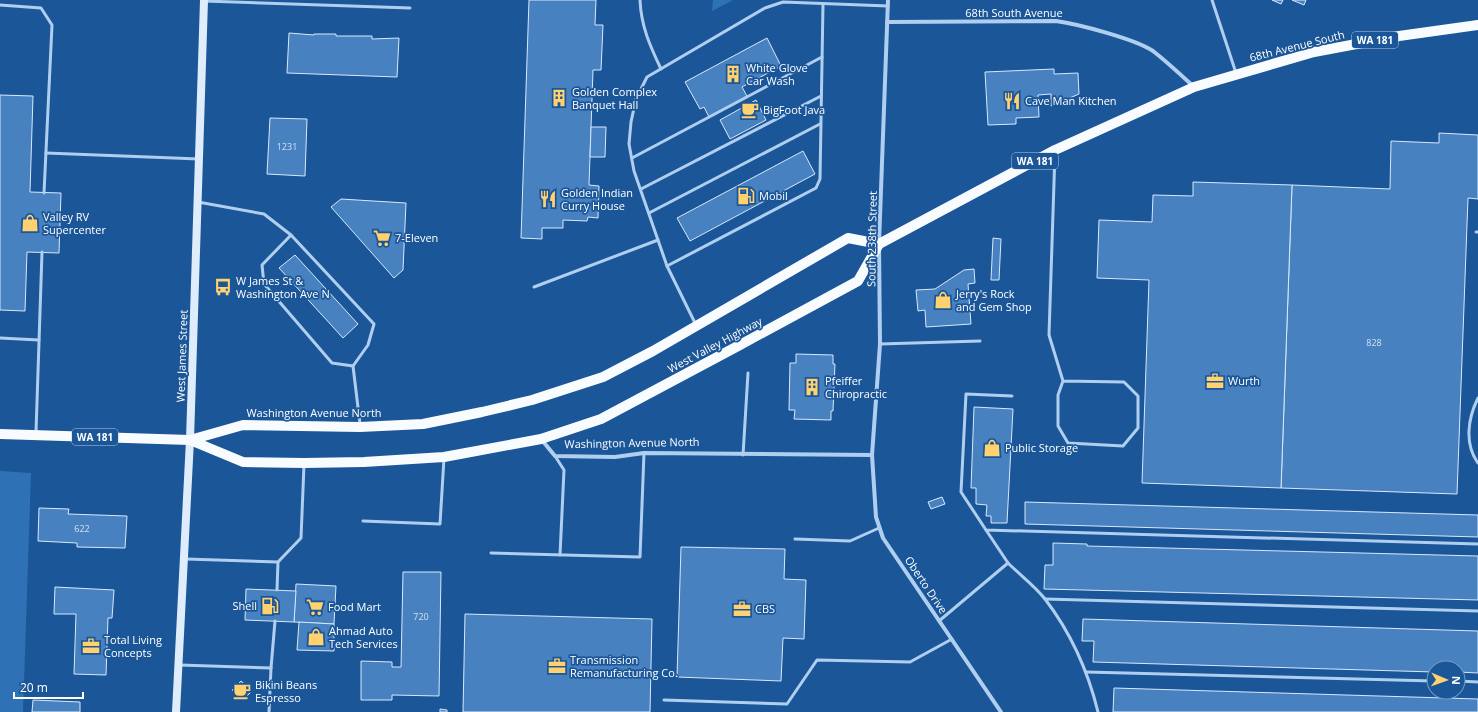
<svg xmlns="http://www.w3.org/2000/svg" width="1478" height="712" viewBox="0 0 1478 712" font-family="'Open Sans',sans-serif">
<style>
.green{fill:#2f71b5}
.building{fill:#4881c0;stroke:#d7e9fb}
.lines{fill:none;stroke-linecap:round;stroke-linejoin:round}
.lane{stroke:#b0cff0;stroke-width:3}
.street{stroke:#b0cff0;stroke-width:4}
.secondary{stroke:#deecfb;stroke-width:8}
.primary{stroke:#f9fcff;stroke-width:10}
.labels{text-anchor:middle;stroke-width:3.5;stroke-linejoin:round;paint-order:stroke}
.number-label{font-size:9px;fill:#d1e0ef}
.shield{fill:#1b5698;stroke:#bbcce0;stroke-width:1}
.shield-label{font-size:10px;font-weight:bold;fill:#fff}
.street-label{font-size:11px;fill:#fff;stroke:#1b5698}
.poi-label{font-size:11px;fill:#fff;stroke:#1b5698;text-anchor:start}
</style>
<rect width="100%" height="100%" fill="#1b5698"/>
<g class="green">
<path d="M 713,0 L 733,0 L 712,11 Z"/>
<path d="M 0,471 L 31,473 L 23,712 L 0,712 Z"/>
</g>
<g class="building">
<path d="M 529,0 L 596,0 L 595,25 L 603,25 L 601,70 L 593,70 L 589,185 L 599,186 L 598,218 L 588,217 L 587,221 L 563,220 L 563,228 L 542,228 L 542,239 L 521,238 Z"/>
<path d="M 1272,0 L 1283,0 L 1281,4 Z"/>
<path d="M 1292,0 L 1306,0 L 1304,5 Z"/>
<path d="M 289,33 L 314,35 L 314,34 L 336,34 L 336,36 L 372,36 L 372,39 L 399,38 L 397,77 L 287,73 Z"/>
<path d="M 767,38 L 781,66 L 742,87 L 747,96 L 709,117 L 704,107 L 700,109 L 685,82 Z"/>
<path d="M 1054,69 L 1054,74 L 1078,73 L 1079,94 L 1051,106 L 1051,94 L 1038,95 L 1039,117 L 1016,118 L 1016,124 L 988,125 L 985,72 Z"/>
<path d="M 0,95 L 33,96 L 30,192 L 61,193 L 59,253 L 27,252 L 25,311 L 0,310 Z"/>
<path d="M 756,100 L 766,120 L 730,139 L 720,120 Z"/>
<path d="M 270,118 L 307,119 L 305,176 L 267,174 Z"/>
<path d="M 591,127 L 606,127 L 605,157 L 590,157 Z"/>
<path d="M 1439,133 L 1478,135 L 1478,199 L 1468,198 L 1457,494 L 1281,488 L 1292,185 L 1390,189 L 1391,141 L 1439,143 Z"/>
<path d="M 803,151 L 815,174 L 690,241 L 677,218 Z"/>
<path d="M 1193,182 L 1292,185 L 1281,488 L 1142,483 L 1149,280 L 1097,278 L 1099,220 L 1152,222 L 1153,195 L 1193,196 Z"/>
<path d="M 341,199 L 406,203 L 403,270 L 394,278 L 331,207 Z"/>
<path d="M 993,238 L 1001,239 L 999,280 L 991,280 Z"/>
<path d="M 295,255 L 358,324 L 343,338 L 279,268 Z"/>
<path d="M 974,269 L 975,283 L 968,284 L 971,324 L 926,327 L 925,310 L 918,311 L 916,290 L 935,289 L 964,270 Z"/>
<path d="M 796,354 L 833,355 L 833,364 L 835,364 L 833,411 L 831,411 L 831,420 L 794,419 L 795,410 L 789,410 L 790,363 L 796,363 Z"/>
<path d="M 974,407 L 1013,409 L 1007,523 L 991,523 L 991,516 L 986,516 L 987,505 L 976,504 L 976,488 L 971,488 Z"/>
<path d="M 942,497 L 945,504 L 931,509 L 928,502 Z"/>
<path d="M 1025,502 L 1478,515 L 1478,537 L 1025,524 Z"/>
<path d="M 39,508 L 69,509 L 68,514 L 127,516 L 125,548 L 77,547 L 77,543 L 38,541 Z"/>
<path d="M 1053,543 L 1087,544 L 1087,546 L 1478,556 L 1478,600 L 1044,589 L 1045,565 L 1053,565 Z"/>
<path d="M 681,547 L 785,549 L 784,579 L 806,580 L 804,639 L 783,638 L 781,681 L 677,677 Z"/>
<path d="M 403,572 L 441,572 L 439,696 L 392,695 L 392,700 L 361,700 L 361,661 L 392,662 L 392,667 L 401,667 Z"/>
<path d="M 296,584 L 336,586 L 334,624 L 294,622 Z"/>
<path d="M 55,587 L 114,590 L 112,618 L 108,618 L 106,675 L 74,674 L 76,614 L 54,614 Z"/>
<path d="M 246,589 L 296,591 L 294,622 L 245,620 Z"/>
<path d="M 465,614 L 652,619 L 650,712 L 463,712 Z"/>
<path d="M 1083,619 L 1478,631 L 1478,673 L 1458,672 L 1458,668 L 1434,668 L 1434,672 L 1093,662 L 1094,641 L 1082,641 Z"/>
<path d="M 299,622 L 334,624 L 334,651 L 297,650 Z"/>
<path d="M 241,681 L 252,691 L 243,700 L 232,690 Z"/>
<path d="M 1114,688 L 1478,699 L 1478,712 L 1113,712 Z"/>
<path d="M 33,700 L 80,702 L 80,712 L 32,712 Z"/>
<path d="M 440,709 L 447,710 L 447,712 L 440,712 Z"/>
</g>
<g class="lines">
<g class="lane">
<path d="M 640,0 C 641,26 650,46 661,69"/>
<path d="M 1212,0 L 1236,73"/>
<path d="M 204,1 L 410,8"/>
<path d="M 0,5 L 41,8 L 52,25 L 44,193"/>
<path d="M 1055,152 L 1049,335 L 1063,381 L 1124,382 L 1138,396 L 1138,428 L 1123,446 L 1068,443 L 1058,426 L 1058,395 L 1063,381"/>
<path d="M 46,153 L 199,159"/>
<path d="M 632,158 L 822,57"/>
<path d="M 641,189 L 821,96"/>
<path d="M 198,202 L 264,214 L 291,235 L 374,324 L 368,345 L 353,366 L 360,424"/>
<path d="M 649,213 L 820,124"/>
<path d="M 1476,232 L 1478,232"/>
<path d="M 291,235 L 262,265 L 264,284 L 332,363 L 353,366"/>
<path d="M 667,266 L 816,188 L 820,179 L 823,4"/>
<path d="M 534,287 L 658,240"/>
<path d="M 696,325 L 667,266 L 634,171 L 629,144 L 631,122 L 636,99 L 647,77 L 765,8 L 783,2 L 888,6"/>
<path d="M 0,338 L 39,340"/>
<path d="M 880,344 L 980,341"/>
<path d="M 1012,396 L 966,394 L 961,492 L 986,530 L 1478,544"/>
<path d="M 1478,398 C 1468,418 1464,444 1478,463"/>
<path d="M 36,432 L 42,252"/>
<path d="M 743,455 L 748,373"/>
<path d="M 555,456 L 564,470 L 560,555"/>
<path d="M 363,521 L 440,524 L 444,458"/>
<path d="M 986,530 L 1008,563"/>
<path d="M 795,539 L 850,541 L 879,528"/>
<path d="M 491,553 L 640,557 L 644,453"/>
<path d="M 186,559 L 278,562"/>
<path d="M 277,590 L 278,562 L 301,538 L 304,465"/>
<path d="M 1045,599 L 1478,611"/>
<path d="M 939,621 L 1008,563 C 1020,575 1035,586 1045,599 C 1071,633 1088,671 1098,712"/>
<path d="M 180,665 L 271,668 L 269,712"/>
<path d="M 271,668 L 275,621"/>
<path d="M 1086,672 L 1434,681"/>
<path d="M 1458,681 L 1478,682"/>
<path d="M 664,700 L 787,704 L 817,660 L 910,662 L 952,639"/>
</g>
<g class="street">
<path d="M 888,0 L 879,244 L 880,344 L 872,455 L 876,517 L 883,538 L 1001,712"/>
<path d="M 887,22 L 1056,21 C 1078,24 1135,39 1153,51 C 1167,62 1180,74 1193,86"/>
<path d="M 541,439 L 555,456 L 615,457 L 644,453 L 872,455"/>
</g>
<path class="secondary" d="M 176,712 L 190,440 L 204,0"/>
<g class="primary">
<path d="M 0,434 L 190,440 L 243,425 L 360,427 L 423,424 L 482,412 L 532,400 L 603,377 L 653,351 L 848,238 L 879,244"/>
<path d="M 190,440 L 243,462 L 304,463 L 364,462 L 444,457 L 541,439 L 601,419 L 738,346 L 858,281 L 879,244 L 1055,150 L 1194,87 L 1314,52 L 1399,36 L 1478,25"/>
</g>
</g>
<defs>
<g id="building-bare" transform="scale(1.38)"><path d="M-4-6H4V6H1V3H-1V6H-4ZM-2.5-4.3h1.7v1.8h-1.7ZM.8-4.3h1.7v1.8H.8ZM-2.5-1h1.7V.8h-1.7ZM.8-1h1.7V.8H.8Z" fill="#ffd16f" stroke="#1b5698" stroke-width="2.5" paint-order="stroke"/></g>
<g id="restaurant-bare" transform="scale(1.38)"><path d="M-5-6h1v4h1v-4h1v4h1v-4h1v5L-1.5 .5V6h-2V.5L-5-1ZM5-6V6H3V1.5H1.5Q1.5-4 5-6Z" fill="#ffd16f" stroke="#1b5698" stroke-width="2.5" paint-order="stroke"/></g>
<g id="cafe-bare" transform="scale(1.38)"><path d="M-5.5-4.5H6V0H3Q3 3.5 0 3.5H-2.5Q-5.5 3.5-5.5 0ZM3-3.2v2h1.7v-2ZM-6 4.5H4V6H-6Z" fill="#ffd16f" stroke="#1b5698" stroke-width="2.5" paint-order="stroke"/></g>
<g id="fuel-bare" transform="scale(1.38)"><path d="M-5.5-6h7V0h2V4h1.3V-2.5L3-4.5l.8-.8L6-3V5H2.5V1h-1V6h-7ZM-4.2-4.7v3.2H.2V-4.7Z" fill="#ffd16f" stroke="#1b5698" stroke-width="2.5" paint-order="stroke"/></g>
<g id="shop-bare" transform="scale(1.38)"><path d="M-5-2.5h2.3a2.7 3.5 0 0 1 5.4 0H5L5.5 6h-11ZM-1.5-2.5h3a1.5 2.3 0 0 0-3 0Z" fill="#ffd16f" stroke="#1b5698" stroke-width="2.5" paint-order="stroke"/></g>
<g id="supermarket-bare" transform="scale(1.38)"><path d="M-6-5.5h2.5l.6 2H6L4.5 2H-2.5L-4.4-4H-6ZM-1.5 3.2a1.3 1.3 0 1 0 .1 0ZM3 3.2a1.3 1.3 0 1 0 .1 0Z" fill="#ffd16f" stroke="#1b5698" stroke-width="2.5" paint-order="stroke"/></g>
<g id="bus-bare" transform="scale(1.38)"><path d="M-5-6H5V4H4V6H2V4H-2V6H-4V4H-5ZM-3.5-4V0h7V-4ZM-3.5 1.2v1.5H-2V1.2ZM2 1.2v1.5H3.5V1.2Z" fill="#ffd16f" stroke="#1b5698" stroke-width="2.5" paint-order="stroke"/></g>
<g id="office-bare" transform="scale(1.38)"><path d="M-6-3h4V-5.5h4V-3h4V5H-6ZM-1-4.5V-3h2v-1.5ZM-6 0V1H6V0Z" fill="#ffd16f" stroke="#1b5698" stroke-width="2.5" paint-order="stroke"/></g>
</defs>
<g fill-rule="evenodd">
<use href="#building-bare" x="733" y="74"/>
<use href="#building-bare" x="559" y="98"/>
<use href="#restaurant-bare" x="1012" y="101"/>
<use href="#cafe-bare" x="750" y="110"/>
<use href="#fuel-bare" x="746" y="196"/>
<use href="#restaurant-bare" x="548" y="199"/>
<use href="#shop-bare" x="30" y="223"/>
<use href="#supermarket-bare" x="382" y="238"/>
<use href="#bus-bare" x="223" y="287"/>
<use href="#shop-bare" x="943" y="300"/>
<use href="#office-bare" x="1215" y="381"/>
<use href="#building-bare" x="812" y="387"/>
<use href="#shop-bare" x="992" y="448"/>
<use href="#fuel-bare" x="270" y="606"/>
<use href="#supermarket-bare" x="315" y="607"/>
<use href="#office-bare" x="742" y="609"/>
<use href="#shop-bare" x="316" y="637"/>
<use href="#office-bare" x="91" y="646"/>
<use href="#office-bare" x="557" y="666"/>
<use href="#cafe-bare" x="242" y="691"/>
</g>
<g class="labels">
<g class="number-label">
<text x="287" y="150">1231</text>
<text x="1374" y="346">828</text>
<text x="82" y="532">622</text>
<text x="421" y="620">720</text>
</g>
<g class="shield">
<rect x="1352" y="32" width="46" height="16" rx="3"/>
<rect x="1012" y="153" width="46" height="16" rx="3"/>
<rect x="72" y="429" width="46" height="16" rx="3"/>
</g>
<g class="shield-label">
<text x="1375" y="44">WA 181</text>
<text x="1035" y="165">WA 181</text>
<text x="95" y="441">WA 181</text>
</g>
<g class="street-label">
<text x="1014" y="17">68th South Avenue</text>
<text transform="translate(1297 46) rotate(-14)" y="4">68th Avenue South</text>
<text transform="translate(872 239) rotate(-89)" y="4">South 238th Street</text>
<text transform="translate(715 345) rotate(-28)" y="4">West Valley Highway</text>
<text transform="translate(182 356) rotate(-88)" y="4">West James Street</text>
<text x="314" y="417">Washington Avenue North</text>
<text transform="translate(632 443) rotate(-1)" y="4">Washington Avenue North</text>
<text transform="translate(926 585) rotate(56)" y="4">Oberto Drive</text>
</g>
<g class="poi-label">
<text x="746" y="72">White Glove<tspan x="746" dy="13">Car Wash</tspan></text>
<text x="572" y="96">Golden Complex<tspan x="572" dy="13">Banquet Hall</tspan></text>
<text x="1025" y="105">Cave Man Kitchen</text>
<text x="763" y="114">BigFoot Java</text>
<text x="561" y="197">Golden Indian<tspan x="561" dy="13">Curry House</tspan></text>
<text x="759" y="200">Mobil</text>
<text x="43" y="221">Valley RV<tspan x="43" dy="13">Supercenter</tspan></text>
<text x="395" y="242">7-Eleven</text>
<text x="236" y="285">W James St &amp;<tspan x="236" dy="13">Washington Ave N</tspan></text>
<text x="956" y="298">Jerry's Rock<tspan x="956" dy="13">and Gem Shop</tspan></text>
<text x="825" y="385">Pfeiffer<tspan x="825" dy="13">Chiropractic</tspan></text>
<text x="1228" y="385">Wurth</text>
<text x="1005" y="452">Public Storage</text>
<text x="257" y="610" text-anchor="end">Shell</text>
<text x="328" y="611">Food Mart</text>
<text x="755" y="613">CBS</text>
<text x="329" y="635">Ahmad Auto<tspan x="329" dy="13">Tech Services</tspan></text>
<text x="104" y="644">Total Living<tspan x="104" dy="13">Concepts</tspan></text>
<text x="570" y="664">Transmission<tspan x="570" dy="13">Remanufacturing Co.</tspan></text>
<text x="255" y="689">Bikini Beans<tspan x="255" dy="13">Espresso</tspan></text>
</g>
</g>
<g transform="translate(1446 680) rotate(92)"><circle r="19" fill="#1b5698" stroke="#769ac1"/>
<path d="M0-3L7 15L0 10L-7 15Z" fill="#ffd16f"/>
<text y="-6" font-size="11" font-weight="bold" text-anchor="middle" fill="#ffffff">N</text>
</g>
<path d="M14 692v6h69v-6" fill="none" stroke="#ffffff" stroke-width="2"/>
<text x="20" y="692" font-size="12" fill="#ffffff" stroke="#1b5698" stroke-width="3" paint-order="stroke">20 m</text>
</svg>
